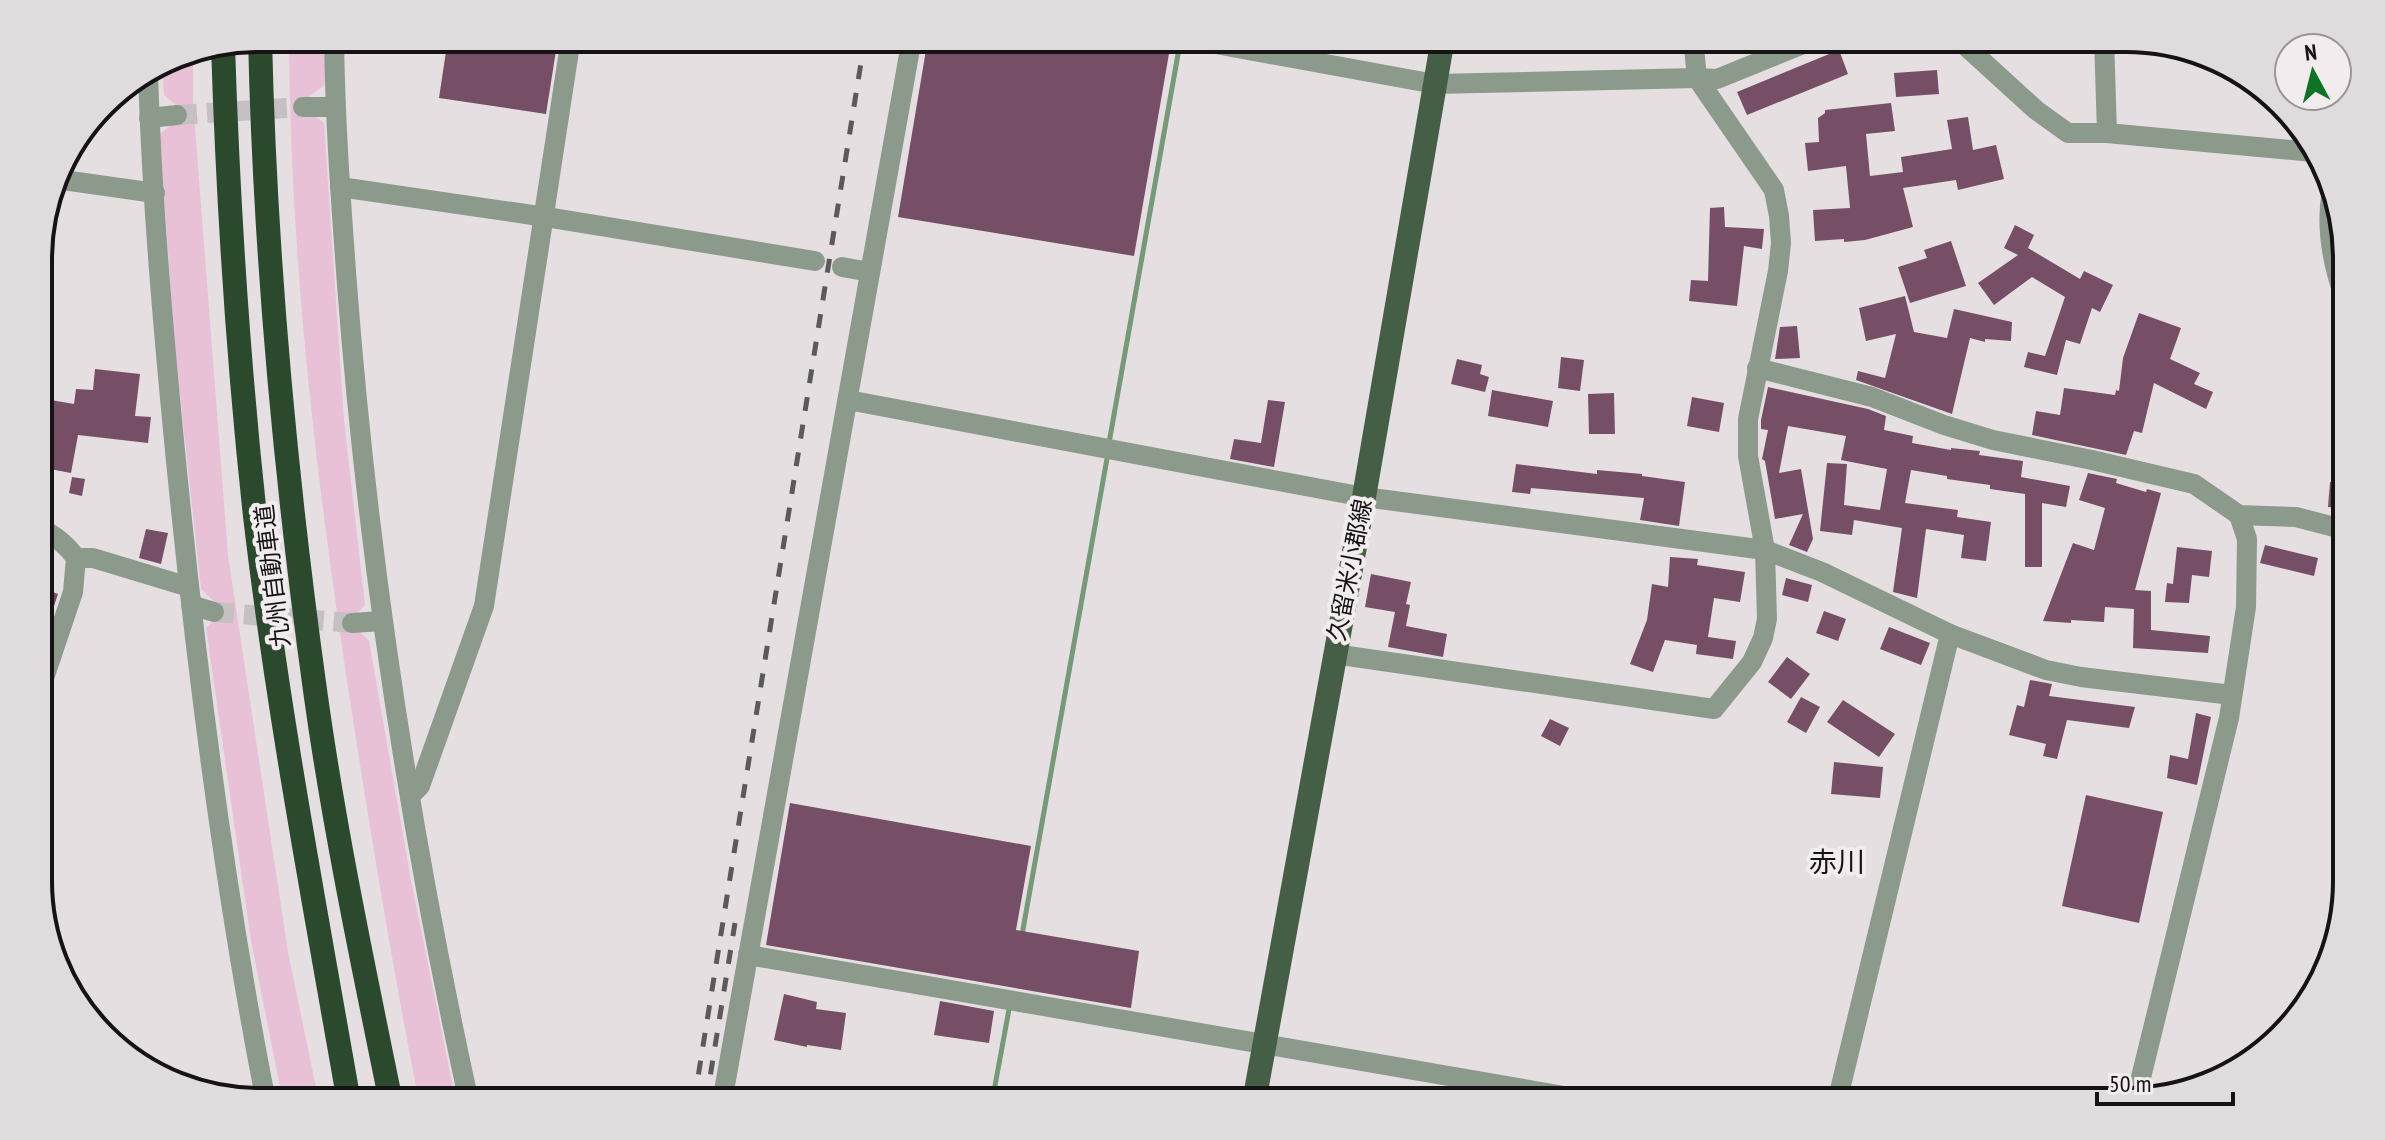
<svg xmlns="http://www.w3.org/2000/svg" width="2385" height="1140" viewBox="0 0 2385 1140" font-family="'PT Sans Narrow','Noto Sans JP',sans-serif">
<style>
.green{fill:#e9c1d7}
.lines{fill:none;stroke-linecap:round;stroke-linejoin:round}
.stream{stroke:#769978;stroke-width:5}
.building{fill:#764f66}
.minor-tunnel{stroke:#c6c0c3;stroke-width:20;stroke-dasharray:20 10;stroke-linecap:butt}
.minor{stroke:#8b9a8b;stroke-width:20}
.major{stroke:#445f45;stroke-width:24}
.highway{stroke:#2b4a2d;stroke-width:24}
.rail{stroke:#5c595b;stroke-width:5;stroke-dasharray:14 14;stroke-linecap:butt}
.labels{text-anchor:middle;stroke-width:8;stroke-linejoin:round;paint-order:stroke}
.street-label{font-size:24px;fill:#151314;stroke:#f2ecef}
.quarter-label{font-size:28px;fill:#151314;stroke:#f2ecef}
.rim{fill:none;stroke:#151314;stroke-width:4}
</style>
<rect width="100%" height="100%" fill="#e5dfe2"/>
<g class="green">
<path d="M 289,38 L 324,38 L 325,85 L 299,104 L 324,123 L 344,420 L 365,605 L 349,621 L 369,641 L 411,880 L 456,1102 L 419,1102 C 394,975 373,848 353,720 C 318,494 290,266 289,38 Z"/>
<path d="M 193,51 L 193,101 L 228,555 L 288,952 L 319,1102 L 283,1102 L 251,941 L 206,628 L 224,611 L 201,589 L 174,339 L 160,134 L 185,113 L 164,95 L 162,62 L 175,55 Z"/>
</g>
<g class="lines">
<g class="stream">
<path d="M 1109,443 L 1180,43"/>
<path d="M 1022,935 L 1108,453"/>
<path d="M 992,1102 L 1010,1004"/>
</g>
</g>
<g class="building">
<path d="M 448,38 L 558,38 L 546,114 L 439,98 Z"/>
<path d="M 928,38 L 1148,38 L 1171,42 L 1134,256 L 898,217 Z"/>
<path d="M 1839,50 L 1848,74 L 1747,115 L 1737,92 Z"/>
<path d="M 1937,70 L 1939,94 L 1896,97 L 1894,73 Z"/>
<path d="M 1891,103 L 1895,131 L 1866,134 L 1870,176 L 1903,172 L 1901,157 L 1952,149 L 1947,120 L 1968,117 L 1973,150 L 1996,145 L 2004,179 L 1958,190 L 1956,180 L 1903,188 L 1913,227 L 1865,240 L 1844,242 L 1844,239 L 1815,241 L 1813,210 L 1850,208 L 1846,166 L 1808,171 L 1805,143 L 1819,142 L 1818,118 L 1825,113 L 1825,110 Z"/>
<path d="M 1724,207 L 1725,227 L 1764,229 L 1762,249 L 1744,246 L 1737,306 L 1689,301 L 1691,280 L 1708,281 L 1710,208 Z"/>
<path d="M 2015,225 L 2034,235 L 2028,248 L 2080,279 L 2084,271 L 2113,285 L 2100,312 L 2092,308 L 2080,344 L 2066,340 L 2057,375 L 2024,367 L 2028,352 L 2045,356 L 2065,297 L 2032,277 L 1994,305 L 1978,283 L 2018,255 L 2004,248 Z"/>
<path d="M 1951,241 L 1966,286 L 1910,303 L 1898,267 L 1927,258 L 1924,250 Z"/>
<path d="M 1905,296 L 1914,332 L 1947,338 L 1954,309 L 2012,322 L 2011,341 L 1985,339 L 1985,342 L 1970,338 L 1952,414 L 1856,380 L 1858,371 L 1885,378 L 1896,334 L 1866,341 L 1859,308 Z"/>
<path d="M 2139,313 L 2181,328 L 2170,359 L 2200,373 L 2194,384 L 2213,392 L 2206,409 L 2154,383 L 2142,433 L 2134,431 L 2126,455 L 2032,435 L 2036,411 L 2060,415 L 2064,388 L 2115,395 L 2116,390 L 2119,391 L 2123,358 Z"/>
<path d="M 1797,326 L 1800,358 L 1775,359 L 1780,327 Z"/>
<path d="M 1561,357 L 1584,360 L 1580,391 L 1558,388 Z"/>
<path d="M 1457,359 L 1482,365 L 1480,374 L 1489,377 L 1485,392 L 1451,384 Z"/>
<path d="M 95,369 L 140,374 L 135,416 L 151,417 L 148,443 L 78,435 L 71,473 L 39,467 L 39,398 L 74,404 L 76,389 L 93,390 Z"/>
<path d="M 1768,387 L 1868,409 L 1886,416 L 1884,430 L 1913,436 L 1912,443 L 1951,450 L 1951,448 L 1980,451 L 1979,455 L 2023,461 L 2021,477 L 2070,486 L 2066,507 L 2042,503 L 2042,567 L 2025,567 L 2025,494 L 1990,489 L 1990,485 L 1947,479 L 1947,476 L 1911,470 L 1905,503 L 1958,510 L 1957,517 L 1991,522 L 1986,561 L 1961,558 L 1964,535 L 1926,529 L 1917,598 L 1893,592 L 1902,528 L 1854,520 L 1852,535 L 1820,531 L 1827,463 L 1847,464 L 1844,505 L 1880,510 L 1887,469 L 1841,460 L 1846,436 L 1788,426 L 1779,473 L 1801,469 L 1813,539 L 1807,552 L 1789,545 L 1803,514 L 1775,519 L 1765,461 L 1762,459 L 1768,430 L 1761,429 L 1761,420 Z"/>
<path d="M 1492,390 L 1553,401 L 1548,427 L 1488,416 Z"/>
<path d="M 1614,393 L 1615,434 L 1589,434 L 1588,394 Z"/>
<path d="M 1692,397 L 1724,403 L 1719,432 L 1687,426 Z"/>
<path d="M 1268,400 L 1285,402 L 1274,467 L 1230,459 L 1234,439 L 1261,443 Z"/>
<path d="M 1516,464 L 1597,474 L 1597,470 L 1642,474 L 1642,476 L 1685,482 L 1679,526 L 1640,520 L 1644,498 L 1531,488 L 1530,494 L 1512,492 Z"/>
<path d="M 2088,473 L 2117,479 L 2116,483 L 2146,492 L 2147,489 L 2161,493 L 2135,590 L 2151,591 L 2151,630 L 2210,636 L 2208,653 L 2133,648 L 2134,609 L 2105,607 L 2104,622 L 2071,620 L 2071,623 L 2043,621 L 2073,543 L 2094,550 L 2105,508 L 2079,500 Z"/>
<path d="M 72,477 L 85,479 L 82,496 L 69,493 Z"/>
<path d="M 2330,482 L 2346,484 L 2346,509 L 2328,507 Z"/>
<path d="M 146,529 L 168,533 L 161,564 L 139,558 Z"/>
<path d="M 2265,545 L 2318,558 L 2314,576 L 2260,563 Z"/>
<path d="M 2177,547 L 2212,551 L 2209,577 L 2192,575 L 2189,603 L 2165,602 L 2167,583 L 2173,584 Z"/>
<path d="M 1670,557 L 1698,559 L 1697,565 L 1745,572 L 1740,602 L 1714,598 L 1708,637 L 1736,641 L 1733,659 L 1696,654 L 1697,645 L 1665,640 L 1653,672 L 1630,664 L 1647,620 L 1652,584 L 1668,587 Z"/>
<path d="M 1371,574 L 1411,582 L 1406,604 L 1410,605 L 1406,626 L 1447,634 L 1443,657 L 1388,647 L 1395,612 L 1365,607 Z"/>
<path d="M 1786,578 L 1812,585 L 1808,602 L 1782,595 Z"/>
<path d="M 39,587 L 58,594 L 51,615 L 39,610 Z"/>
<path d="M 1824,611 L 1846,619 L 1838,641 L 1816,633 Z"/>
<path d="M 1889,627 L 1930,643 L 1921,665 L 1880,649 Z"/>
<path d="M 1787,657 L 1810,674 L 1791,699 L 1768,682 Z"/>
<path d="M 2030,680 L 2052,684 L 2049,696 L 2135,707 L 2129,728 L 2067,720 L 2057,759 L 2043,756 L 2046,744 L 2009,735 L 2017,705 L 2024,707 Z"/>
<path d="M 1801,697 L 1820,707 L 1806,733 L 1787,722 Z"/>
<path d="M 1843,700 L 1895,734 L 1879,757 L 1827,722 Z"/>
<path d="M 2196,713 L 2211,717 L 2197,785 L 2167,778 L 2170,755 L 2188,759 Z"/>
<path d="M 1550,719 L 1569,728 L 1560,746 L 1541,736 Z"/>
<path d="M 1834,762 L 1883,767 L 1880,798 L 1831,794 Z"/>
<path d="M 2086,795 L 2163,812 L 2139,923 L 2062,906 Z"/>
<path d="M 790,803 L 1031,846 L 1016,930 L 1139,951 L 1131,1008 L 766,945 Z"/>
<path d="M 784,994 L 817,1002 L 816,1009 L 846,1013 L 841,1050 L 807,1045 L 807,1047 L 774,1040 Z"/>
<path d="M 940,1001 L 994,1011 L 989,1043 L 934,1035 Z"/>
</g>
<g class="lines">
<g class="minor-tunnel">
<path d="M 177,115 L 303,107"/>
<path d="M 214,612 L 352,623"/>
</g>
<g class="minor">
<path d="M 334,38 C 335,121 341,203 347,285 C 368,560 410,833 469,1102"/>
<path d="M 1183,38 L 1435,84 L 1697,78 L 1693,38"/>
<path d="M 1957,38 L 2036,110 L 2068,133 L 2107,133 L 2313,152"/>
<path d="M 2104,38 L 2107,133"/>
<path d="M 148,72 C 152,204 164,339 177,471 C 198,683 225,893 266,1102"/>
<path d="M 1697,78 L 1717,79 L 1818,38"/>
<path d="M 303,107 L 335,107"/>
<path d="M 149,118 L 177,115"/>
<path d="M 56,179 L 155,193"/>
<path d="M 340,187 L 546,217 L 815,261"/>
<path d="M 2331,197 C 2326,232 2333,266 2345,299"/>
<path d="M 842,267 L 870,272"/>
<path d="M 1757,368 L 1872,397 L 1944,425 L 1993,440 L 2092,460 L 2194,484 L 2239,515 L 2296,517 L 2346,530"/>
<path d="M 848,400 L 1364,497 L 1765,550 L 1822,572 L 1950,634 L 2046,670 L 2081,677 L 2232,695"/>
<path d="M 39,528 C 55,535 66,544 76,558 L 73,592 L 39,693"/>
<path d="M 76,558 L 93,558 L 189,587"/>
<path d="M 191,605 L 214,612"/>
<path d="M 352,623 L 382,621"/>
<path d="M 1334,654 L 1714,709 L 1752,662 L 1763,638 L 1767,619 L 1765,550 L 1748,456 L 1748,419 L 1778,271 L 1781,243 L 1779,216 L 1774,190 L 1697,78"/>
<path d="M 410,796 L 420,786 L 484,606 L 571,38"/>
<path d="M 748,955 L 1599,1102"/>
<path d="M 722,1102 L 912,38"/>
<path d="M 1837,1102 L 1950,634"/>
<path d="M 2135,1102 L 2229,718 L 2246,607 L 2247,539 L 2239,515"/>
</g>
<path class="major" d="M 1254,1102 L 1364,497 L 1443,38"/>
<g class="highway">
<path d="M 260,38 C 265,256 285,474 315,690 C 334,828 363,965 391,1102"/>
<path d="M 223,45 C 228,203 238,360 255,516 C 278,713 315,907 349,1102"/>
</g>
<g class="rail">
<path d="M 694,1102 L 865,38"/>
<path d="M 706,1102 L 735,923"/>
</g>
</g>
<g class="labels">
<g class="street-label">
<text transform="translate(1350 570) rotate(-79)" y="8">久留米小郡線</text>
<text transform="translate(273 576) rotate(-97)" y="8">九州自動車道</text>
</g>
<g class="quarter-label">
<text x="1837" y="872">赤川</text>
</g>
</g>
<path d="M0 0H2385V1140H0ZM259 52H2126A207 207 0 0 1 2333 259V881A207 207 0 0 1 2126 1088H259A207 207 0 0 1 52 881V259A207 207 0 0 1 259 52Z" fill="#e0dbdd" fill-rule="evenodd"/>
<path class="rim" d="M259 52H2126A207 207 0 0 1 2333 259V881A207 207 0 0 1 2126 1088H259A207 207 0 0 1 52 881V259A207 207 0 0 1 259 52Z"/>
<g transform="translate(2313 72) rotate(353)"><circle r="38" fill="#f2ecef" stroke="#9a9597" stroke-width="2"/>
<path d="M0-6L14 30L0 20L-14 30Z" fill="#0d7426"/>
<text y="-12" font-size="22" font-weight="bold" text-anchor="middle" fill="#151314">N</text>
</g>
<path d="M2097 1092v12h136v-12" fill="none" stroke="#151314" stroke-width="4"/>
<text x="2109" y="1092" font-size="24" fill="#151314" stroke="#f2ecef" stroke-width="6" paint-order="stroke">50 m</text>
</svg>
